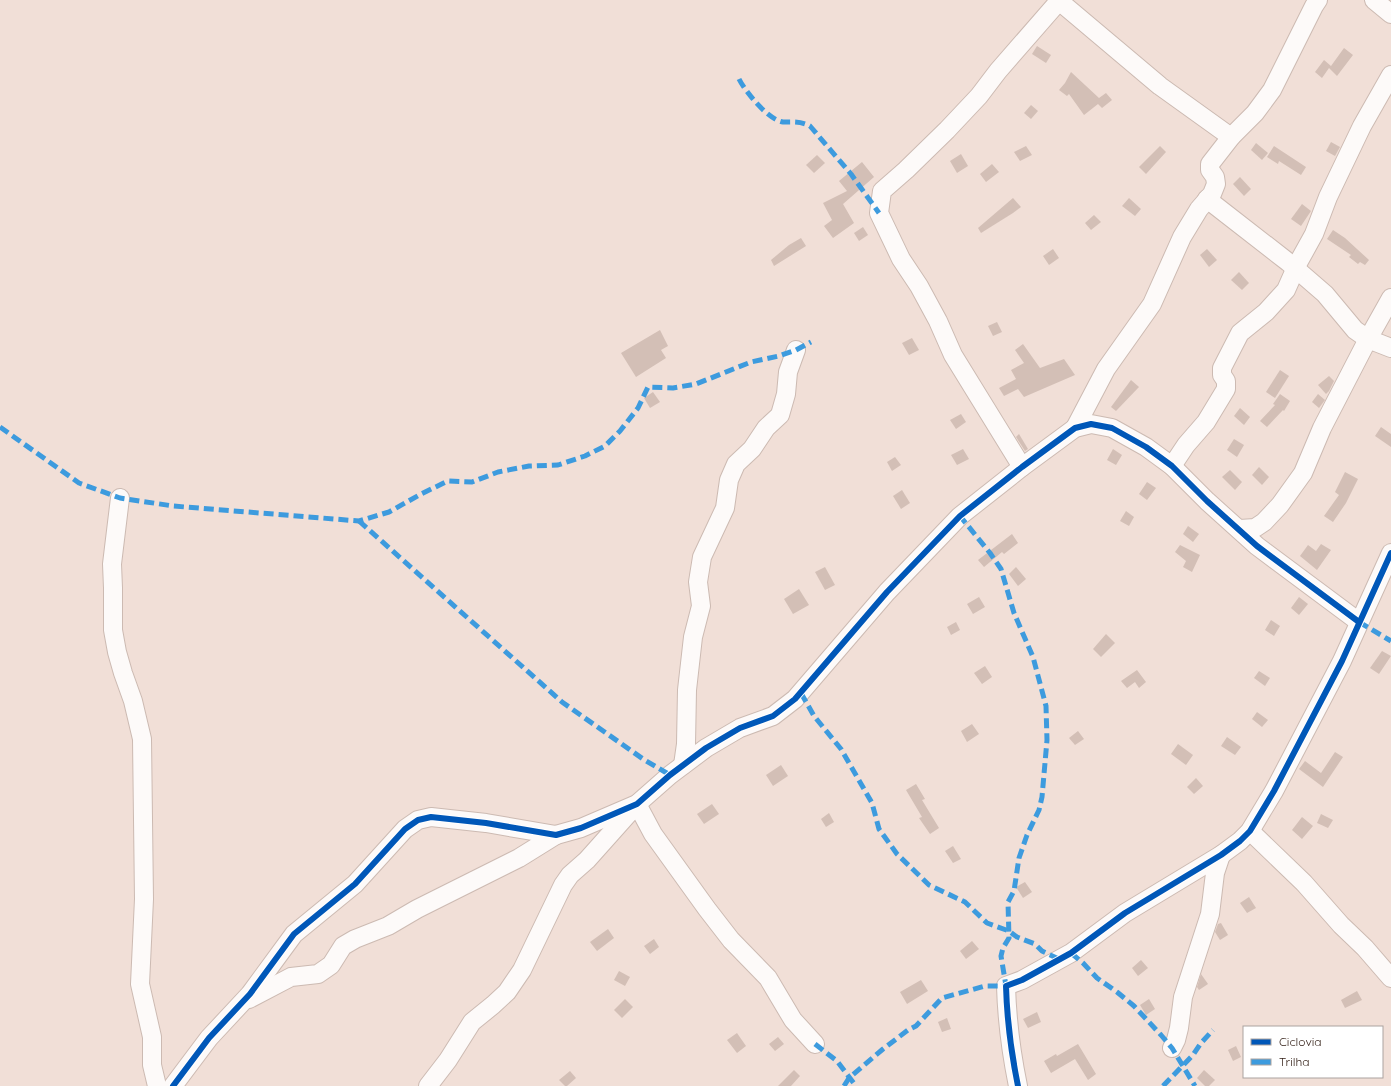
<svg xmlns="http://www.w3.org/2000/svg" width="1391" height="1086" viewBox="0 0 1391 1086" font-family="Quicksand,sans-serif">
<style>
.building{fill:#d3bfb6}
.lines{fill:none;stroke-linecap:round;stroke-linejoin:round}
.minor-casing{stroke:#ccbab2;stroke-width:20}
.minor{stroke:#fdfaf9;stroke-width:18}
.quiet{stroke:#3d9bde;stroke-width:5;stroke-dasharray:10 5;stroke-linecap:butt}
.cycleway-casing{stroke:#fff;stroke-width:8}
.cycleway{stroke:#0057b8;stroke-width:6}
</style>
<rect width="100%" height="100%" fill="#f1dfd7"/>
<g class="building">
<path d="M 1037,46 L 1051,55 L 1046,63 L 1032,54 Z"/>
<path d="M 1344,48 L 1353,55 L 1337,76 L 1329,68 L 1322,78 L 1315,72 L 1324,60 L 1331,66 Z"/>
<path d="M 1071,72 L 1099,98 L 1106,93 L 1112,100 L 1102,108 L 1098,104 L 1084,115 L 1069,94 L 1067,96 L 1059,90 L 1065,83 Z"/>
<path d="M 1031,105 L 1038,111 L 1031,119 L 1024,113 Z"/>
<path d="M 1331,142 L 1340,147 L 1335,156 L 1326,151 Z"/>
<path d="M 1256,143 L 1268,153 L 1262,160 L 1251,150 Z"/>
<path d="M 1026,146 L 1032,155 L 1020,161 L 1014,152 Z"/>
<path d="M 1160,146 L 1166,152 L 1146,174 L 1139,167 Z"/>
<path d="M 1274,146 L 1306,167 L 1301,175 L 1279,161 L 1278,164 L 1267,157 Z"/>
<path d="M 961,154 L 968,166 L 957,173 L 950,161 Z"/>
<path d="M 817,155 L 825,163 L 814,173 L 806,165 Z"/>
<path d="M 862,162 L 874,177 L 843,204 L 854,223 L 833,238 L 824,226 L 832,220 L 823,203 L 847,191 L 839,181 Z"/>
<path d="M 992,164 L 999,172 L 986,182 L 980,174 Z"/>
<path d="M 1240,177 L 1251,189 L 1244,196 L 1233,184 Z"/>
<path d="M 1013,198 L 1021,207 L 1013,213 L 981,233 L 978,228 Z"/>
<path d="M 1129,198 L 1141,209 L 1135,216 L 1122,206 Z"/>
<path d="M 1302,204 L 1311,211 L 1301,226 L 1291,219 Z"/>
<path d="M 1094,215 L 1101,222 L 1091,230 L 1085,223 Z"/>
<path d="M 863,227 L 868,235 L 859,241 L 854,233 Z"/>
<path d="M 1333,230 L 1345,238 L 1369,260 L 1365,265 L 1360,262 L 1358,264 L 1349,257 L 1351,255 L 1327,239 Z"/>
<path d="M 801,238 L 806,246 L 774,266 L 771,260 L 789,245 Z"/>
<path d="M 1053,249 L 1059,258 L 1049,265 L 1043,256 Z"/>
<path d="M 1207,249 L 1217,260 L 1209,267 L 1200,255 Z"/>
<path d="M 1239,272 L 1249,283 L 1242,290 L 1231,280 Z"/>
<path d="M 997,322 L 1002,332 L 993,336 L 988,326 Z"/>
<path d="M 660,330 L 668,346 L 661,350 L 666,358 L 636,377 L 621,353 Z"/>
<path d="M 912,338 L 919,350 L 909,355 L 902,343 Z"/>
<path d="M 1023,344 L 1040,368 L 1064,359 L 1075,375 L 1024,397 L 1018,389 L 1004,396 L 999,388 L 1016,379 L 1011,370 L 1024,363 L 1015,350 Z"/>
<path d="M 1280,370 L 1289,376 L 1275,398 L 1266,392 Z"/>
<path d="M 1329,376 L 1334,381 L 1329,391 L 1326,394 L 1318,385 Z"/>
<path d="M 1131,380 L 1139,387 L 1116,411 L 1111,407 Z"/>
<path d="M 653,392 L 660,402 L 650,408 L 644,398 Z"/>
<path d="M 1280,394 L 1290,401 L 1284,411 L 1283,410 L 1267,427 L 1260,421 L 1275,405 L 1273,404 Z"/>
<path d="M 1318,394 L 1325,400 L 1319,408 L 1312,402 Z"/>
<path d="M 1240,408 L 1250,417 L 1244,425 L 1234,416 Z"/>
<path d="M 961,414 L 966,422 L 956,429 L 950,420 Z"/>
<path d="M 1381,427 L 1391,434 L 1391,447 L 1375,436 Z"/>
<path d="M 1019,434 L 1028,449 L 1025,451 L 1016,437 Z"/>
<path d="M 1234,439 L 1244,445 L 1237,457 L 1227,450 Z"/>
<path d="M 963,449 L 969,459 L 957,465 L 951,455 Z"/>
<path d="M 1113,449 L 1122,455 L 1116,465 L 1107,460 Z"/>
<path d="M 895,457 L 901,465 L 892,471 L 887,462 Z"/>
<path d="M 1259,467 L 1269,477 L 1262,485 L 1252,475 Z"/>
<path d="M 1230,470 L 1242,482 L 1235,490 L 1222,477 Z"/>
<path d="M 1345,472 L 1358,479 L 1346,503 L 1333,522 L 1324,516 L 1339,495 L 1335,492 Z"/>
<path d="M 1147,482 L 1156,488 L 1147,500 L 1139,494 Z"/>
<path d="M 902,490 L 910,503 L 901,509 L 893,496 Z"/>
<path d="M 1126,511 L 1134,517 L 1129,526 L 1120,521 Z"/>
<path d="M 1188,526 L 1199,534 L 1193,542 L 1183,534 Z"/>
<path d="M 1012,534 L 1018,543 L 1004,554 L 1002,552 L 984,567 L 978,560 Z"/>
<path d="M 1321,544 L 1331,550 L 1317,570 L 1300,556 L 1308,545 L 1316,551 Z"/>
<path d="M 1180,545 L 1200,555 L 1192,572 L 1183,567 L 1186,561 L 1175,552 Z"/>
<path d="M 825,567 L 835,585 L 825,590 L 815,572 Z"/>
<path d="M 1016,567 L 1026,579 L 1018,586 L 1009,574 Z"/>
<path d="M 799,589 L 809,605 L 793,614 L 784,599 Z"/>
<path d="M 979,597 L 985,607 L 973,614 L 967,604 Z"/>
<path d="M 1299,597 L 1308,604 L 1299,615 L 1291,608 Z"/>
<path d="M 1271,620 L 1280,626 L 1274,636 L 1265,630 Z"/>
<path d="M 956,622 L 960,630 L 951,635 L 947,627 Z"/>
<path d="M 1106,634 L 1115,643 L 1101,657 L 1093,649 Z"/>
<path d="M 1382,651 L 1391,656 L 1379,674 L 1370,668 Z"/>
<path d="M 985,666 L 992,677 L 982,684 L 974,673 Z"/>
<path d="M 1137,670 L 1146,682 L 1139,688 L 1135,682 L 1127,688 L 1121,681 Z"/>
<path d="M 1259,671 L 1270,678 L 1265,686 L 1254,678 Z"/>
<path d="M 1257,712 L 1268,720 L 1262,727 L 1252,719 Z"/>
<path d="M 972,724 L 979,734 L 967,742 L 961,731 Z"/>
<path d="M 1078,731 L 1084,739 L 1075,745 L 1069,738 Z"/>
<path d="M 1227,737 L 1241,747 L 1235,755 L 1221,746 Z"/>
<path d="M 1178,744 L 1193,755 L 1186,765 L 1171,754 Z"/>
<path d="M 1335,752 L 1343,757 L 1323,787 L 1299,769 L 1305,761 L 1321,773 Z"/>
<path d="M 781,765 L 788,776 L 773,786 L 766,775 Z"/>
<path d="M 1196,778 L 1203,786 L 1194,794 L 1187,787 Z"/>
<path d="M 916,784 L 925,799 L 922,800 L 939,828 L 930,834 L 919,818 L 922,817 L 906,790 Z"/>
<path d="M 712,804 L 719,814 L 704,824 L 697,814 Z"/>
<path d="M 829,813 L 834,822 L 826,827 L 821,819 Z"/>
<path d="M 1321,814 L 1333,820 L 1328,828 L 1317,823 Z"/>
<path d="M 1302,817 L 1313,826 L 1302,839 L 1292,830 Z"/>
<path d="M 953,846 L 961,859 L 953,863 L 945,851 Z"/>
<path d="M 1025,882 L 1032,892 L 1023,898 L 1016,887 Z"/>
<path d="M 1249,897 L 1256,908 L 1247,913 L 1240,903 Z"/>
<path d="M 1221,923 L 1228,935 L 1220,940 L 1215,932 L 1218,924 Z"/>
<path d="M 608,929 L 614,938 L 597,951 L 590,942 Z"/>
<path d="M 654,939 L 659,947 L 650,954 L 644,946 Z"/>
<path d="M 972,941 L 979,949 L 966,959 L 960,951 Z"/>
<path d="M 1141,960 L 1148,968 L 1138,976 L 1132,968 Z"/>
<path d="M 619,971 L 630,977 L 625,986 L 614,980 Z"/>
<path d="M 1201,974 L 1208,984 L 1199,990 L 1197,987 Z"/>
<path d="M 921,980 L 928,991 L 907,1004 L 900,992 Z"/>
<path d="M 1357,991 L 1362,1000 L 1345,1008 L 1341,1000 Z"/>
<path d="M 625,999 L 633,1007 L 622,1018 L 614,1010 Z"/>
<path d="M 1149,999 L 1155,1009 L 1146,1015 L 1140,1005 Z"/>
<path d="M 1037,1012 L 1041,1022 L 1028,1028 L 1023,1019 Z"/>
<path d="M 947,1018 L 951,1029 L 942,1032 L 938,1022 Z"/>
<path d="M 737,1033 L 746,1046 L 737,1053 L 727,1040 Z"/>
<path d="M 778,1037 L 784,1044 L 775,1051 L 769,1044 Z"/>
<path d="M 1078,1044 L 1096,1074 L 1088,1080 L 1075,1059 L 1051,1073 L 1044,1061 L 1056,1054 L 1057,1056 Z"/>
<path d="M 1236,1046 L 1241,1057 L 1233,1061 L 1228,1050 Z"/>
<path d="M 794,1070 L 800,1076 L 791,1086 L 778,1086 Z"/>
<path d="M 1204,1070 L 1215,1080 L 1209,1086 L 1205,1086 L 1197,1078 Z"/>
<path d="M 570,1071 L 576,1078 L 567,1086 L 565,1086 L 559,1080 Z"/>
</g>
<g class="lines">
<g class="minor-casing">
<g id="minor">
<path d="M 1058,0 L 1160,86 L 1231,137"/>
<path d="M 1374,0 L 1391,14"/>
<path d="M 1207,199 L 1288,262 L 1325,294 L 1355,330 L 1368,339 L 1391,348"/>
<path d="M 1075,428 L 1106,369 L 1152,304 L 1182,237 L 1199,209 L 1212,194 L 1216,184 L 1215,177 L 1210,170 L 1210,164 L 1231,137 L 1255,113 L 1272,90 L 1314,6 L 1318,0"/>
<path d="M 1172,466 L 1186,445 L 1206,422 L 1226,389 L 1226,381 L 1222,375 L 1222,368 L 1240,333 L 1266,312 L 1286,290 L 1298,263 L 1314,234 L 1328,197 L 1362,126 L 1391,75"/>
<path d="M 1022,467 L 953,355 L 938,321 L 919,286 L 901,259 L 879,213 L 882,191 L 906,170 L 947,130 L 979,96 L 998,71 L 1059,1"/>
<path d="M 120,498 L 112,564 L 113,588 L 113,630 L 117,652 L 123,673 L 133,701 L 142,739 L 144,899 L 140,984 L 152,1037 L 152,1065 L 157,1086"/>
<path d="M 1240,529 L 1255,528 L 1264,522 L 1280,505 L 1303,473 L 1322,428 L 1368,339 L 1391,298"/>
<path d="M 683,765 L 686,744 L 687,690 L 693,637 L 701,606 L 698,582 L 702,557 L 725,508 L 729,480 L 736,464 L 752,449 L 766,428 L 780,415 L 786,394 L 788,372 L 796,350"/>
<path d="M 1250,831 L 1304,883 L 1341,925 L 1365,948 L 1391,978"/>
<path d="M 249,999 L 291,977 L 318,974 L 331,965 L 343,946 L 355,939 L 388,926 L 417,909 L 519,858 L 556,835"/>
<path d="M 1172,1048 L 1176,1040 L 1179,1028 L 1183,997 L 1210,914 L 1215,873 L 1221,855"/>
<path d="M 173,1086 L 209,1038 L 250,994 L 294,934 L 355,884 L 405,829 L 418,820 L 431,817 L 486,823 L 556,835 L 581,828 L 637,804 L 670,775 L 706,748 L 740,728 L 773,716 L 795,699 L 887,592 L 960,516 L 1022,467 L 1075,428 L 1091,424 L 1112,428 L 1146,447 L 1172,466 L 1207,501 L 1257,546 L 1359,622"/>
<path d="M 428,1086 L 448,1060 L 472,1022 L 493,1005 L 507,992 L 522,970 L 563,885 L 570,875 L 587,860 L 637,804 L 653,834 L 707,909 L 731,940 L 768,978 L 793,1020 L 815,1044"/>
<path d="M 1018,1086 C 1011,1052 1007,1021 1006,986 L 1022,980 L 1071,953 L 1125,913 L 1221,855 L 1240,841 L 1250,831 L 1274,791 L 1342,661 L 1391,553"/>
</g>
</g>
<use href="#minor" class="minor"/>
<g class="quiet">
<path d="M 739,79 C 745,91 768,120 783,122 C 792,122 801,121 810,126 L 851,174 L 879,213"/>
<path d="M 0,427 L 79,483 L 120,498 L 173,506 L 359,521 L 389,512 L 421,494 L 448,481 L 472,482 L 498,472 L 529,466 L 558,465 L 585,456 L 605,446 L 620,431 L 638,408 L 648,387 L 673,388 L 696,384 L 751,362 L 779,356 L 796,350 L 811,342"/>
<path d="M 359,521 L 562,702 L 643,759 L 670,775"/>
<path d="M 1359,622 L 1391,641"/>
<path d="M 801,693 L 814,716 L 841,749 L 872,803 L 879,829 L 897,854 L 929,885 L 965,902 L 987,923 L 1009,931 L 1017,937 L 1035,944 L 1042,951 L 1059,959"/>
<path d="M 1071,953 L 1083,963 L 1097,978 L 1117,992 L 1134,1006 L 1161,1035 L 1172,1048 L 1195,1086"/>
<path d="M 815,1044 L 837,1061 L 856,1086"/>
<path d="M 844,1086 L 849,1078 L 883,1049 L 908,1030 L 916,1026 L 942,998 L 985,986 L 1006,986 L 1001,956 L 1003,948 L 1009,938 L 1008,902 L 1014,891 L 1019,858 L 1027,835 L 1039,810 L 1042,797 L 1047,740 L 1046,706 L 1033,657 L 1014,613 L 1001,569 L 990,553 L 960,516"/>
<path d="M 1163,1086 L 1193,1055 L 1201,1043 L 1213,1030"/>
</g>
<g class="cycleway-casing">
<g id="cycleway">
<path d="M 173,1086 L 209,1038 L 250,994 L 294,934 L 355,884 L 405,829 L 418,820 L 431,817 L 486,823 L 556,835 L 581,828 L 637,804 L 670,775 L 706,748 L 740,728 L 773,716 L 795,699 L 887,592 L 960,516 L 1022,467 L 1075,428 L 1091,424 L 1112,428 L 1146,447 L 1172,466 L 1207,501 L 1257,546 L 1359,622"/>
<path d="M 1018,1086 C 1011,1052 1007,1021 1006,986 L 1022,980 L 1071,953 L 1125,913 L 1221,855 L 1240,841 L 1250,831 L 1274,791 L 1342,661 L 1391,553"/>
</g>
</g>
<use href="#cycleway" class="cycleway"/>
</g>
<rect x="1243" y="1026" width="140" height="52" fill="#ffffff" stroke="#aba3a0"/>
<rect x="1251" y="1039" width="20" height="6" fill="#0057b8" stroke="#aba3a0"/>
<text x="1279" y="1046" font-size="12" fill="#2e1a11">Ciclovia</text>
<rect x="1251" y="1059" width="20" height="6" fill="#3d9bde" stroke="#aba3a0"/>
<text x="1279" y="1066" font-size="12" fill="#2e1a11">Trilha</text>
</svg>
